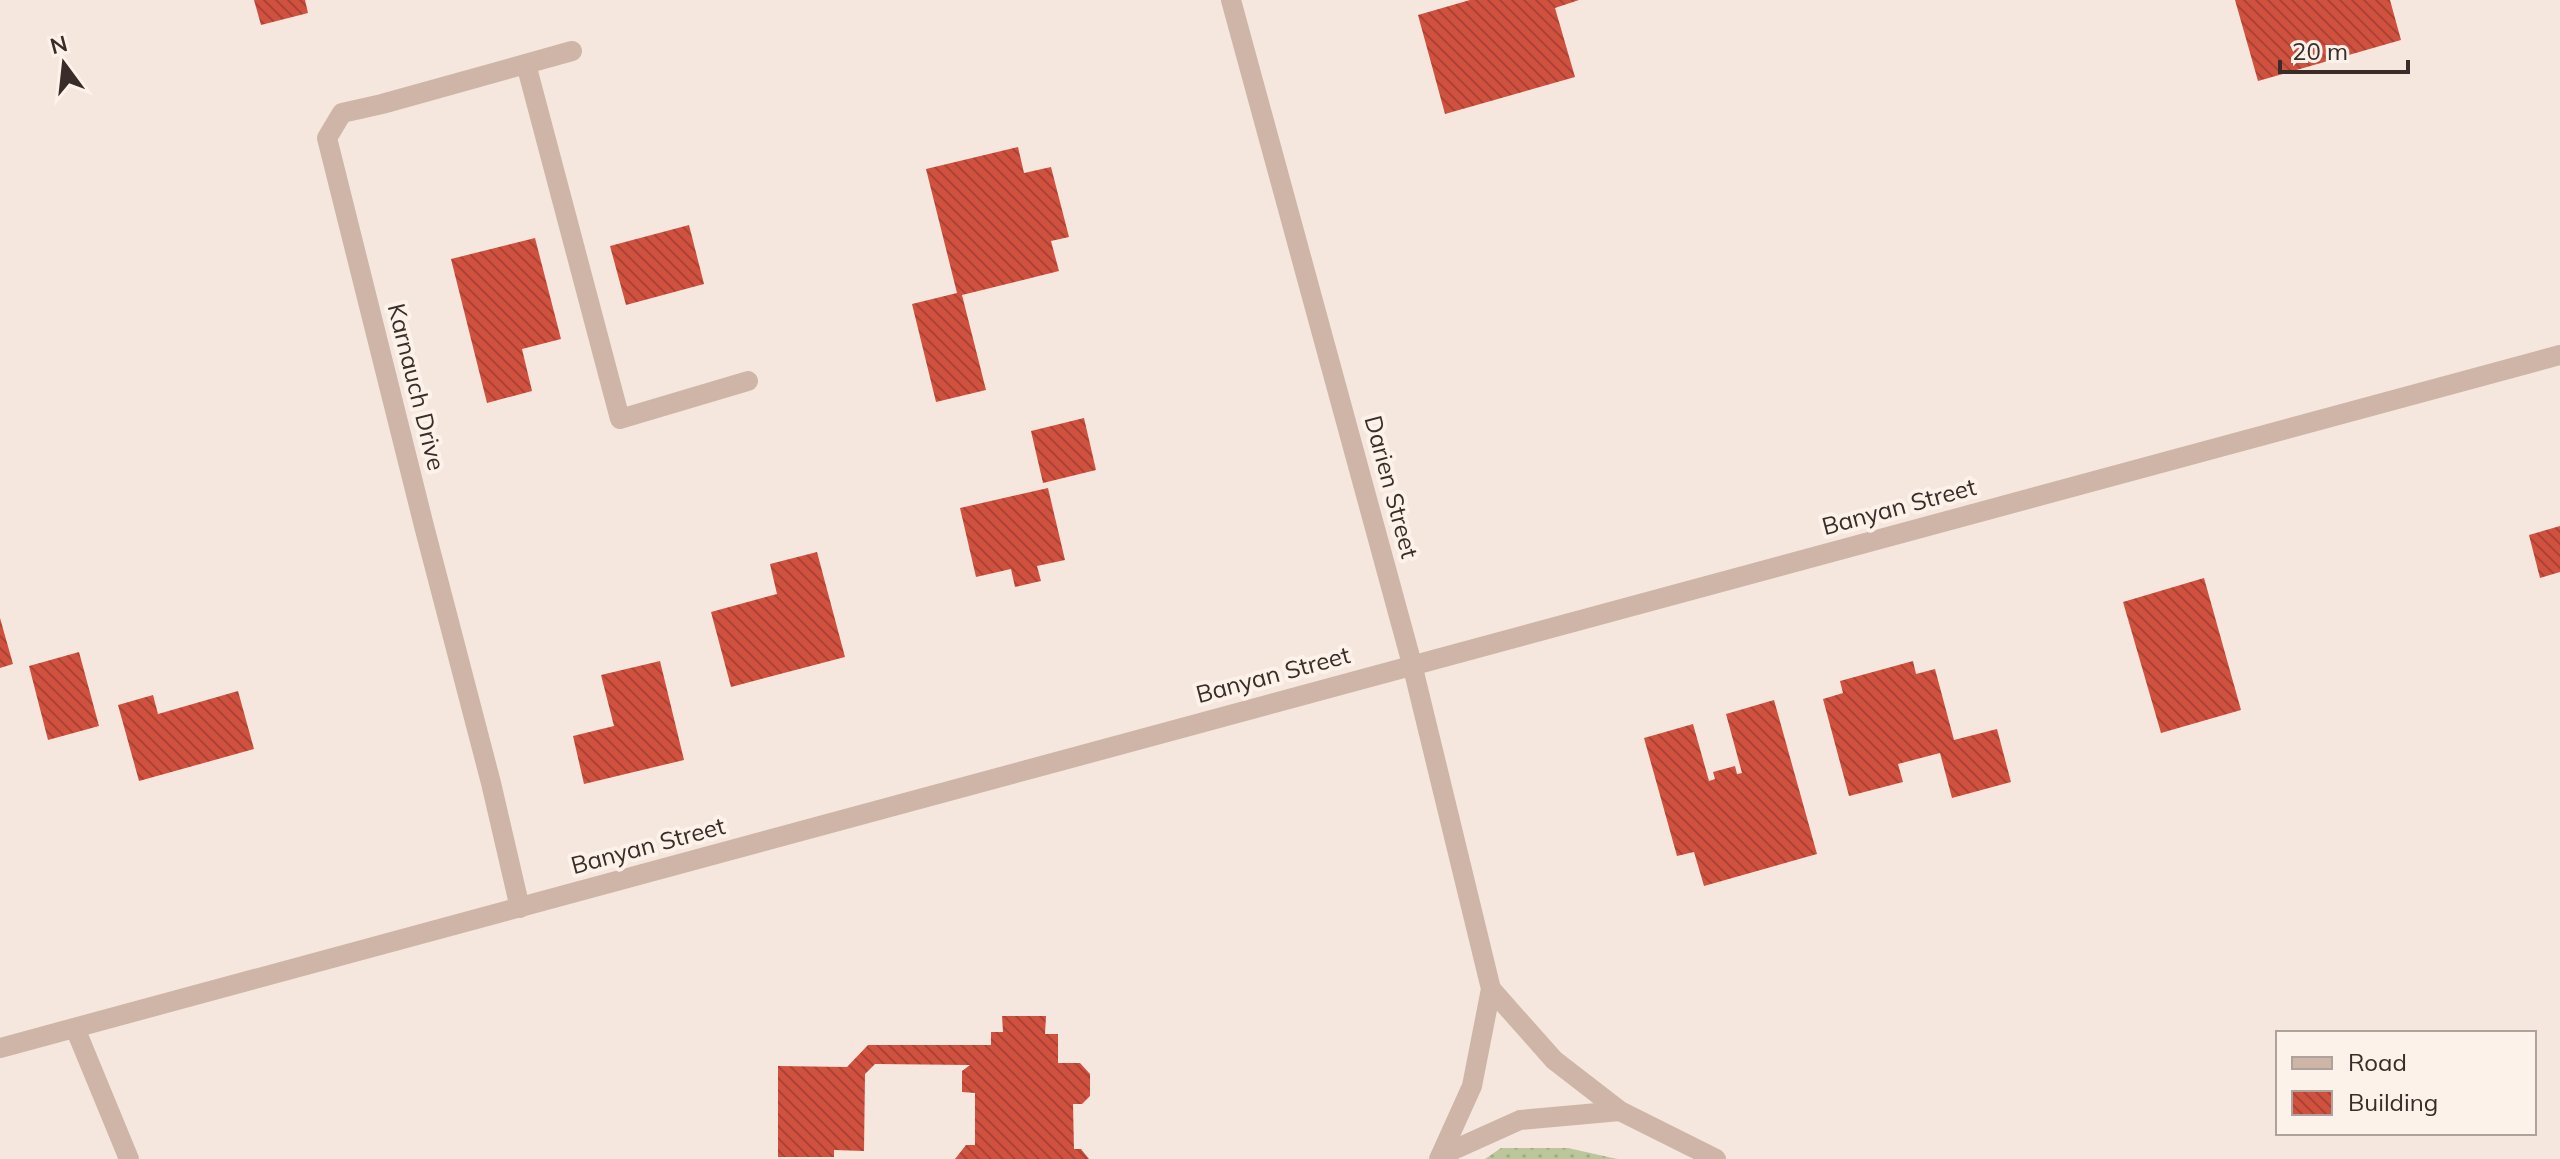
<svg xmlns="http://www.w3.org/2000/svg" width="2560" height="1159" viewBox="0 0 2560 1159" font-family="Mulish,sans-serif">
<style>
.grass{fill:url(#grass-dots)}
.building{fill:url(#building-back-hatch)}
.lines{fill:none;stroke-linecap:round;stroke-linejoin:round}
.minor{stroke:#ceb5a7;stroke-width:20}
.labels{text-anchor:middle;stroke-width:8;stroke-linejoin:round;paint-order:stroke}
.street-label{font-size:24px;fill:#3a2c28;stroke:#fcf2ea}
</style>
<defs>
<pattern id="grass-dots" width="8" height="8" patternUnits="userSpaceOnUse" patternTransform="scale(2)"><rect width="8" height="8" fill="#bcc69b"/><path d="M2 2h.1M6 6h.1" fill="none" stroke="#a2aa86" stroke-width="1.8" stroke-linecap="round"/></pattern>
<pattern id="building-back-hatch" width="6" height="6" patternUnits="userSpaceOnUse" patternTransform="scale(2)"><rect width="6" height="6" fill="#d1513f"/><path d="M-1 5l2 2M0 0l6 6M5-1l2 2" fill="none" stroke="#ab4335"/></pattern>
</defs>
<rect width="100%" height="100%" fill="#f5e7dd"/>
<path class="grass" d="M 1501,1148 L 1568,1148 L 1617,1159 L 1485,1159 Z"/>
<g class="building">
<path d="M 254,0 L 305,0 L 308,13 L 261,25 Z"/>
<path d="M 1470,0 L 1579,0 L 1555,8 L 1575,77 L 1445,114 L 1418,15 Z"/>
<path d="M 2235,0 L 2390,0 L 2401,40 L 2258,81 Z"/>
<path d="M 1018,147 L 1024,173 L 1051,167 L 1069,237 L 1051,241 L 1059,271 L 962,295 L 986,390 L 936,402 L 912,304 L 957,293 L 926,169 Z"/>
<path d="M 689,225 L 704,284 L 626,305 L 610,246 Z"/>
<path d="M 535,238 L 561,339 L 522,349 L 532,391 L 487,403 L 451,259 Z"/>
<path d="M 1084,418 L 1096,470 L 1043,483 L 1031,431 Z"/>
<path d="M 1048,488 L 1065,560 L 1037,566 L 1041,581 L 1015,587 L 1011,569 L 976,577 L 960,508 Z"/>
<path d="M 2560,526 L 2560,572 L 2540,578 L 2529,535 Z"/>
<path d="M 817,552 L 845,657 L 731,687 L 711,612 L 777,594 L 770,564 Z"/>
<path d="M 2204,578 L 2241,710 L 2161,733 L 2123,602 Z"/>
<path d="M 0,618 L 13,664 L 0,668 Z"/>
<path d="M 79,652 L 99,726 L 48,740 L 29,666 Z"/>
<path d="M 660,661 L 684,760 L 584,784 L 573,736 L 614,726 L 601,675 Z"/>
<path d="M 1913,661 L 1916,674 L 1935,669 L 1954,740 L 1997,729 L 2011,782 L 1952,798 L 1940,753 L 1898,764 L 1903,782 L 1849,796 L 1823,699 L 1843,693 L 1840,681 Z"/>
<path d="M 238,691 L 254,749 L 139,781 L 118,705 L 153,695 L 158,714 Z"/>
<path d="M 1774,700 L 1817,854 L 1704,886 L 1694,852 L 1677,856 L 1644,738 L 1693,724 L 1709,781 L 1715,779 L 1713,772 L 1735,766 L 1737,774 L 1742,773 L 1726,714 Z"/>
<path d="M 1002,1016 L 1046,1016 L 1045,1034 L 1058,1034 L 1058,1063 L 1080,1063 L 1090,1074 L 1090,1096 L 1082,1104 L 1073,1104 L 1074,1149 L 1081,1149 L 1089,1159 L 955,1159 L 966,1145 L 975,1145 L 975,1093 L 962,1092 L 962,1071 L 970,1065 L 875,1064 L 865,1074 L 864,1151 L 834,1150 L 834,1157 L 778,1157 L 778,1066 L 847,1067 L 868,1045 L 991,1045 L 991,1032 L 1003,1032 Z"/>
</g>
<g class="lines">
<g class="minor">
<path d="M 1231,0 L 1412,664 L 1491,989 L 1472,1086 L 1439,1159"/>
<path d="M 526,64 L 620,419 L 748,381"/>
<path d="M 520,908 L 491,783 L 424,526 L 327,138 L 342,113 L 382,104 L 572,51"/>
<path d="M 1491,989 L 1554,1060 L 1620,1111 L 1716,1159"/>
<path d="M 75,1028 L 129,1159"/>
<path d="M 0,1048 L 2560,355"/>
<path d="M 1442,1155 L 1520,1120 L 1620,1111"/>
</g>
</g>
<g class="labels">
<g class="street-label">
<text transform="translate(416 387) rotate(76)" y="8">Karnauch Drive</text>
<text transform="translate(1391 487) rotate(75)" y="8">Darien Street</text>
<text transform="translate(1899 507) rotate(-15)" y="8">Banyan Street</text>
<text transform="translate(1273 675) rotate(-15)" y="8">Banyan Street</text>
<text transform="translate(648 846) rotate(-15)" y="8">Banyan Street</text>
</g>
</g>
<rect x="2276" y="1031" width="260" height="104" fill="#fcf2ea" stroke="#aea39c" stroke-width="2"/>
<rect x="2292" y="1057" width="40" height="12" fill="#ceb5a7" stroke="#aea39c" stroke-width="2"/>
<text x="2348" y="1071" font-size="24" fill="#3a2c28">Road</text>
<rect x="2292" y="1091" width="40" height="24" fill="url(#building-back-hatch)" stroke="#aea39c" stroke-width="2"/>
<text x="2348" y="1111" font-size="24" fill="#3a2c28">Building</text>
<g transform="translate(64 64) rotate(345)" stroke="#fcf2ea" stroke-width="6" paint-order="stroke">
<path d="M0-6L14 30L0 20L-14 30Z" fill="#3a2c28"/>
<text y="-12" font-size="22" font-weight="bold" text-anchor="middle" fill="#3a2c28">N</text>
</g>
<path d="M2280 60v12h128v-12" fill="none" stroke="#3a2c28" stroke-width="4"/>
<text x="2292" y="60" font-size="24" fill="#3a2c28" stroke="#fcf2ea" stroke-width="6" paint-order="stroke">20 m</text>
</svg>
